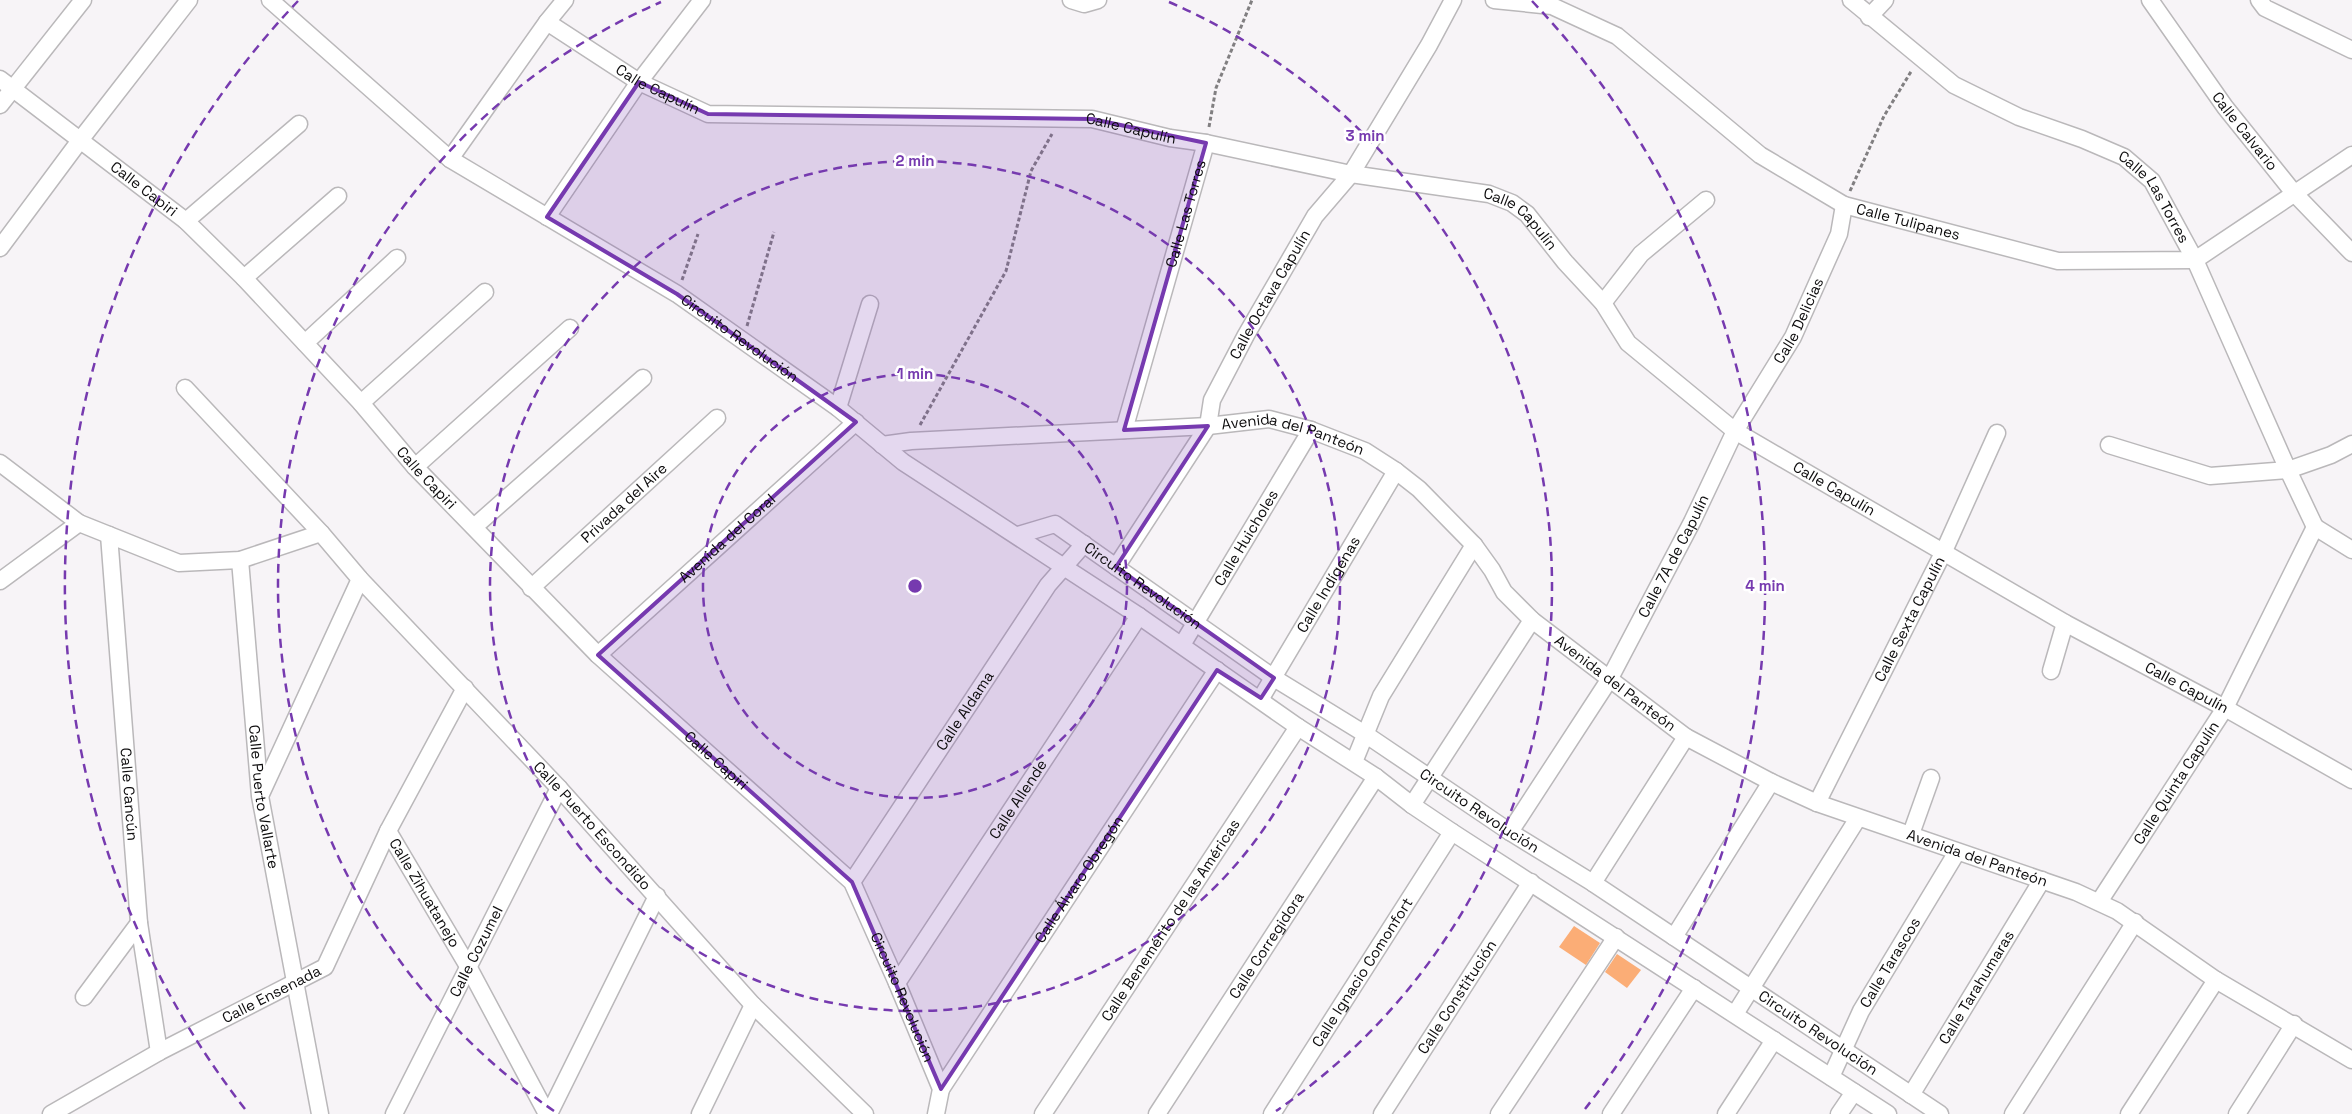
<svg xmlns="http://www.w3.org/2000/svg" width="2352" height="1114" viewBox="0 0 2352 1114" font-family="'Space Grotesk',sans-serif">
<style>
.building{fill:#fbad76}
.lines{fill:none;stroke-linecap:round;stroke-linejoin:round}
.street-casing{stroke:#bab8ba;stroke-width:19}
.path{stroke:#817f81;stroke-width:3;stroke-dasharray:4 2.5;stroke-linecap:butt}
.street{stroke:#fff;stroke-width:16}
.marked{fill:#763aaf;fill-opacity:0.2;stroke:#763aaf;stroke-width:4;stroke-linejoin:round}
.ring{fill:none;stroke:#763aaf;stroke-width:2.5;stroke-dasharray:9 6}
.labels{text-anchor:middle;stroke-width:5;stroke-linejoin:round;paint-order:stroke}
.street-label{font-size:15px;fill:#0d0c0d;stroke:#fff}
.centre{fill:#763aaf;stroke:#fff;stroke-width:2.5}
.ring-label{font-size:15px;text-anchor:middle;font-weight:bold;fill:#763aaf;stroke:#fff;stroke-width:5;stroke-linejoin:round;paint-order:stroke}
</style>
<rect width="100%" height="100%" fill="#f7f4f7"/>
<g class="building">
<path d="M 1574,926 L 1600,943 L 1586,965 L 1559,947 Z"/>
<path d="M 1617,954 L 1641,970 L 1627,988 L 1605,972 Z"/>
</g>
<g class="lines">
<g class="street-casing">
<g id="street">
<path id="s1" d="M 270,0 L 450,159 L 677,294 L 838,408 L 903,462 L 1139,616 L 1298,727 L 1376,777 L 1412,805 L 1452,832 L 1888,1114"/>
<path d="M 1071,0 L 1084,4 L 1098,0"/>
<path id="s2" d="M 1494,0 L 1552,6 L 1617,36 L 1760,155 L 1844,205 L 2058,261 L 2195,260 L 2352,155"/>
<path id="s3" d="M 1851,0 L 1954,85 L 2019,117 L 2082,139 L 2124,157 L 2152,181 L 2195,260 L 2288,470 L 2315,527"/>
<path id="s4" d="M 2150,0 L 2225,107 L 2294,193 L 2352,253"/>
<path d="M 2259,0 L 2265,8 L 2352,50"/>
<path d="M 1869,17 L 1885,0"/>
<path id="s5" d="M 547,22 L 639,82 L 708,114 L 1092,119 L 1170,138 L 1206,143 L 1351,174 L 1489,194 L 1512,203 L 1527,214 L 1565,262 L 1603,303 L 1628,343 L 1735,431 L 2065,623 L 2225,708 L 2352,780"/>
<path id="s6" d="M 0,79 L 186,221 L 244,278 L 361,403 L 415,467 L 598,655 L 852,882 L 897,983 L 941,1089 L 936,1114"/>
<path d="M 0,105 L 83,0"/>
<path d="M 450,159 L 547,22 L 565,0"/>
<path d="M 547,217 L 639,82 L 702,0"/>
<path d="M 186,221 L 299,124"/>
<path d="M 0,248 L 81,139 L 189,0"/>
<path d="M 244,278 L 338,196"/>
<path d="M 1603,303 L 1641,254 L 1706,200"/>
<path d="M 305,343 L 397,258"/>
<path id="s7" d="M 185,388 L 321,533 L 360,579 L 559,788 L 753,1005 L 865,1114"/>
<path d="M 361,403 L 485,292"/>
<path d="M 838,408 L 870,304"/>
<path id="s8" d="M 1124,430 L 1206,143"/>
<path id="s9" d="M 882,445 L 911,441 L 1208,426 L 1269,419 L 1311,430 L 1365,451 L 1396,471 L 1419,489 L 1474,545 L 1492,570 L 1504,592 L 1532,620 L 1686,737 L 1771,782 L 1817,803 L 2076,892 L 2117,911 L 2216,980 L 2352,1060"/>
<path d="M 2109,445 L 2210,476 L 2288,470 L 2331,455 L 2352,444"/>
<path d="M 0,463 L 79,523 L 179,563 L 240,560 L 321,533"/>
<path d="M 415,467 L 570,328"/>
<path d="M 474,527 L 643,378"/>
<path d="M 2315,527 L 2352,550"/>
<path id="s10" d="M 109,535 L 139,923 L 159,1052"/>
<path id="s11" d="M 1018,535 L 1055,524 L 1274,678 L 1365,734 L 1510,832 L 1593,883 L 1940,1114"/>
<path id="s12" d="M 240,560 L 260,796 L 320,1114"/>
<path id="s13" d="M 1116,567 L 1208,426 L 1212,400 L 1246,335 L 1315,216 L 1351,174 L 1429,45 L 1453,0"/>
<path d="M 0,581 L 79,523"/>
<path id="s14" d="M 531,588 L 717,418"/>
<path id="s15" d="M 1182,645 L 1311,430"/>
<path id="s16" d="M 598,655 L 856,422"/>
<path d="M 2051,671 L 2065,623"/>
<path id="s17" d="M 1261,698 L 1396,471"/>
<path d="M 1354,762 L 1381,696 L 1474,545"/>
<path d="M 261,794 L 360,579"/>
<path id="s18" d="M 1817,803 L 1944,551 L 1997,433"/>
<path d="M 1412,805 L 1532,620"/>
<path id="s19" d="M 388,831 L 469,968 L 547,1114"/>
<path id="s20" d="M 1510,832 L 1609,680 L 1692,522 L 1735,431 L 1793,337 L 1839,234 L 1844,205"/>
<path d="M 1911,834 L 1931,778"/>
<path id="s21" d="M 852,882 L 1048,585 L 1084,544"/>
<path d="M 1593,883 L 1686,737"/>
<path id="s22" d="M 2099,902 L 2225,708 L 2315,527"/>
<path d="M 1674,937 L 1771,782"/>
<path id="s23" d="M 897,983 L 1139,616"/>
<path d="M 84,997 L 139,923"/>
<path d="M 1735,1014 L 1858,818"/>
<path id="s24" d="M 1831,1077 L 1861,1011 L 1957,852"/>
<path id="s25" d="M 941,1089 L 1217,670"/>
<path id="s26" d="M 1911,1095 L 2042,880"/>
<path id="s27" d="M 51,1114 L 159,1052 L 325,967 L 388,831 L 465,688"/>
<path id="s28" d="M 394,1114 L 559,788"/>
<path d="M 549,1114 L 657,896"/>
<path d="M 700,1114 L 753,1005"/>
<path id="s29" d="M 1043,1114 L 1298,727"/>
<path id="s30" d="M 1157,1114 L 1376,777"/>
<path id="s31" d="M 1272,1114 L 1452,832"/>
<path id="s32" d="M 1382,1114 L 1531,882"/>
<path d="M 1499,1114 L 1616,937"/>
<path d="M 1611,1114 L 1694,988"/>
<path d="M 1726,1114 L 1774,1040"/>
<path d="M 1839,1114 L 1854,1092"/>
<path d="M 2013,1114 L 2135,922"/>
<path d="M 2129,1114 L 2216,980"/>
<path d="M 2237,1114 L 2294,1024"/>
</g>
</g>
<g class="path">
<path d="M 1209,127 L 1216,88 L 1252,0"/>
<path d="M 1850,191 L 1884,116 L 1912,70"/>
<path d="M 682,280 L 698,234"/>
<path d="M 747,326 L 774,232"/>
<path d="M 920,425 L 1006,271 L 1031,171 L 1052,134"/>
</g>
<use href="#street" class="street"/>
</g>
<path class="marked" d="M 639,82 L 708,114 L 1092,119 L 1206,143 L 1124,430 L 1208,426 L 1116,567 L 1274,678 L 1261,698 L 1217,670 L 941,1089 L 852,882 L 598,655 L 856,422 L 677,294 L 547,217 Z"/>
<g class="ring">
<circle cx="915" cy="586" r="212"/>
<circle cx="915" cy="586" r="425"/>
<path d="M554 1111A637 637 0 0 1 661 2M1169 2A637 637 0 0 1 1276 1111"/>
<path d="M245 1109A850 850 0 0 1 298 1M1532 1A850 850 0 0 1 1585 1109"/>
</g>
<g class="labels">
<g class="street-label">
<text dy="5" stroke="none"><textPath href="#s5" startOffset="130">Calle Capulín</textPath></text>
<text dy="5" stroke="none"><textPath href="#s5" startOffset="610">Calle Capulín</textPath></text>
<text dy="5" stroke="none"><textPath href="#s4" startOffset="162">Calle Calvario</textPath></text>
<text dy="5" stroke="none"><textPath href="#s6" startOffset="181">Calle Capiri</textPath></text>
<text dy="5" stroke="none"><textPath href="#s3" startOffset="369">Calle Las Torres</textPath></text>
<text dy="5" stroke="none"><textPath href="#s8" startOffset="225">Calle Las Torres</textPath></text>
<text dy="5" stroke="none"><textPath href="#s2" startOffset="480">Calle Tulipanes</textPath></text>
<text dy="5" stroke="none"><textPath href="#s5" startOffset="1015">Calle Capulín</textPath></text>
<text dy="5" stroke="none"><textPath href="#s13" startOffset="315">Calle Octava Capulín</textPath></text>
<text dy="5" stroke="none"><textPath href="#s20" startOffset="588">Calle Delicias</textPath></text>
<text dy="5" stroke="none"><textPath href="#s1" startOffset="581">Circuito Revolución</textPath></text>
<text dy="5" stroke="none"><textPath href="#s9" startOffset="414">Avenida del Panteón</textPath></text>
<text dy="5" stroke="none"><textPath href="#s6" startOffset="586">Calle Capiri</textPath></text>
<text dy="5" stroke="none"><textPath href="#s5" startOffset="1435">Calle Capulín</textPath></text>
<text dy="5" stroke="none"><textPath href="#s14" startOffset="126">Privada del Aire</textPath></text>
<text dy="5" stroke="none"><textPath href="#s15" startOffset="125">Calle Huicholes</textPath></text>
<text dy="5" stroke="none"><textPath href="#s16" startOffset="174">Avenida del Coral</textPath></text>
<text dy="5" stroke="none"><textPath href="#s20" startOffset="321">Calle 7A de Capulín</textPath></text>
<text dy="5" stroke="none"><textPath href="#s17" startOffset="132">Calle Indígenas</textPath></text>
<text dy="5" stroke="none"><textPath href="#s11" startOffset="146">Circuito Revolución</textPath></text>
<text dy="5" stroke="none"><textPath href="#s18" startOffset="206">Calle Sexta Capulín</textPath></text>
<text dy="5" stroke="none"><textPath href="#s9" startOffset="834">Avenida del Panteón</textPath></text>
<text dy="5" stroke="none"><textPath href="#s5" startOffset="1840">Calle Capulín</textPath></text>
<text dy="5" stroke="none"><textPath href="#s21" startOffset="205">Calle Aldama</textPath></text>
<text dy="5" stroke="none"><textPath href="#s6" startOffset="991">Calle Capiri</textPath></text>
<text dy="5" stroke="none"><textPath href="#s22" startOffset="142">Calle Quinta Capulín</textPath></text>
<text dy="5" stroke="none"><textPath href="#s10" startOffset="260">Calle Cancún</textPath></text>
<text dy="5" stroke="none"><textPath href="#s12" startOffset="238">Calle Puerto Vallarte</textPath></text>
<text dy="5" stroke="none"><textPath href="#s23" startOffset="220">Calle Allende</textPath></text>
<text dy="5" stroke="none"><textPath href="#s11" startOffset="551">Circuito Revolución</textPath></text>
<text dy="5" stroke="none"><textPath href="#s7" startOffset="598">Calle Puerto Escondido</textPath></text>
<text dy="5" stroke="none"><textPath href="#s9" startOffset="1239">Avenida del Panteón</textPath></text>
<text dy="5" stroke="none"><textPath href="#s25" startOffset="251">Calle Álvaro Obregón</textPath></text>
<text dy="5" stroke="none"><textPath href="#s19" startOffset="72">Calle Zihuatanejo</textPath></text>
<text dy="5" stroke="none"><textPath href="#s29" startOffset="232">Calle Benemérito de las Américas</textPath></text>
<text dy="5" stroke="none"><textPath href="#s30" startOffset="201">Calle Corregidora</textPath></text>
<text dy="5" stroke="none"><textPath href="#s28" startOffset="182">Calle Cozumel</textPath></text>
<text dy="5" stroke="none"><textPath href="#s24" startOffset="129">Calle Tarascos</textPath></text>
<text dy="5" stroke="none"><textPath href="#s31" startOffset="168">Calle Ignacio Comonfort</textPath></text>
<text dy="5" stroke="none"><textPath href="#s26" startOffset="126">Calle Tarahumaras</textPath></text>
<text dy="5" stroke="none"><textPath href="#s27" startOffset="251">Calle Ensenada</textPath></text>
<text dy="5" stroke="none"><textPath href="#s6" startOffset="1299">Circuito Revolución</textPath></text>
<text dy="5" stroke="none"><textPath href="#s32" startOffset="139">Calle Constitución</textPath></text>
<text dy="5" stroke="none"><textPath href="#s11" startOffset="956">Circuito Revolución</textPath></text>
</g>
</g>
<circle cx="915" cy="586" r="8" class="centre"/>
<g class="ring-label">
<text x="1365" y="141">3 min</text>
<text x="915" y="166">2 min</text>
<text x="915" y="379">1 min</text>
<text x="1765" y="591">4 min</text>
</g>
</svg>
